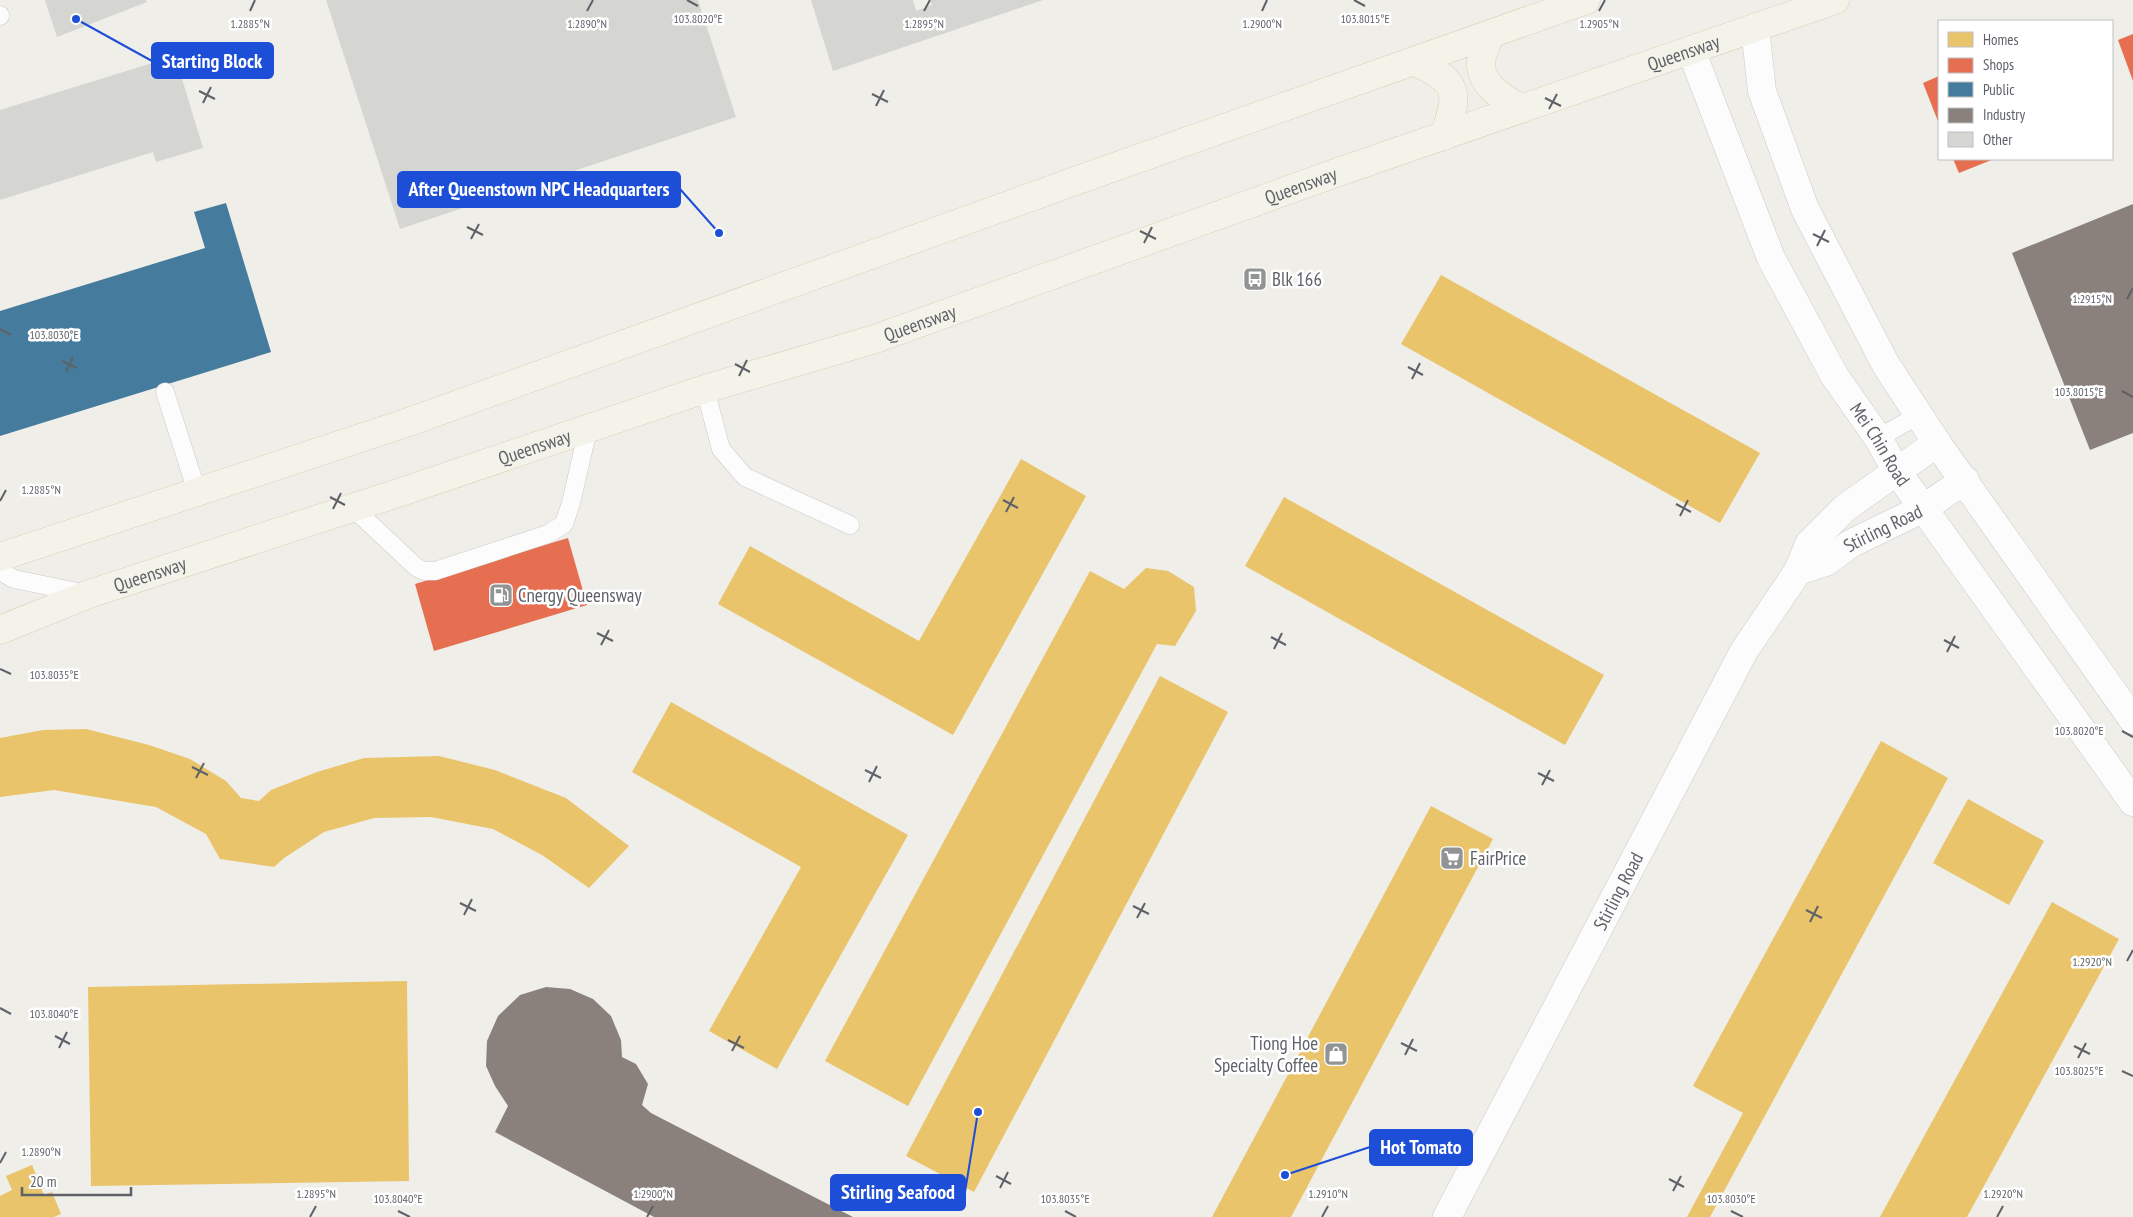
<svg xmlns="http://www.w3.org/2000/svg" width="2133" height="1217" viewBox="0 0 2133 1217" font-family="'PT Sans Narrow',sans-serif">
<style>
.homes{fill:#e9c46a}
.shops{fill:#e76f51}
.public{fill:#457b9d}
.industry{fill:#8a817c}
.building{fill:#d5d5d2}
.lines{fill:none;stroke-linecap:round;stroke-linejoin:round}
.lane-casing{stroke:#cbcbca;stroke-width:19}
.street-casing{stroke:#cbcbca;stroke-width:29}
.primary-casing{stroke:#d8d2b6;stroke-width:29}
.lane{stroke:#fdfcfc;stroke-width:18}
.street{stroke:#fdfcfc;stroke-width:28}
.primary{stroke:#f4f3e9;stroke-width:28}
.ticks{fill:none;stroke:#5e6268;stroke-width:2}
.labels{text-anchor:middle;stroke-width:5;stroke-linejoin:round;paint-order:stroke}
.street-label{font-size:19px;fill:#5e6268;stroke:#fff}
.poi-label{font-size:19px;fill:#5e6268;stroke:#fff;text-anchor:start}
.ticks-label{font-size:12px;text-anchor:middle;fill:#5e6268;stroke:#fff;stroke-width:5;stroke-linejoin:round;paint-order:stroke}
.leader{fill:none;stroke:#1d4ed8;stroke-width:2}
.callout-dot{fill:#1d4ed8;stroke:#fff;stroke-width:2}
.callout{fill:#1d4ed8;stroke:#1d4ed8;stroke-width:2}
.callout-label{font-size:20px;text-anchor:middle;font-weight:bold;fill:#fff}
</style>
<rect width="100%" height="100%" fill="#efeee9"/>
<g class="homes">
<path d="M 1441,275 L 1760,453 L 1720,523 L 1401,344 Z"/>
<path d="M 1021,459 L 1086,496 L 953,735 L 718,604 L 750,546 L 919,641 Z"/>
<path d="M 1284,497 L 1604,675 L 1565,745 L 1245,566 Z"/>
<path d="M 1146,568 L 1168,571 L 1194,587 L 1196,611 L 1175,646 L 1157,644 L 908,1106 L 825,1061 L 1090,571 L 1124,589 Z"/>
<path d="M 1160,676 L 1228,712 L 974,1192 L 906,1156 Z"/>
<path d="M 671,702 L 908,835 L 777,1069 L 709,1031 L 801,867 L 632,772 Z"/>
<path d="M 86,729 L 149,745 L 190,759 L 226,781 L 241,798 L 259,801 L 271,790 L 317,772 L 364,758 L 439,756 L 495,770 L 566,798 L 629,846 L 589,888 L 542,855 L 493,829 L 431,817 L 374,818 L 324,832 L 284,858 L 274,867 L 220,859 L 206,834 L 156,807 L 54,790 L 0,797 L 0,738 L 43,730 Z"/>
<path d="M 1881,741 L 1948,778 L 1710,1217 L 1687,1217 L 1743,1113 L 1693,1086 Z"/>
<path d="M 1968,799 L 2044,841 L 2009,905 L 1933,863 Z"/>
<path d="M 1431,806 L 1493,839 L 1291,1217 L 1212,1217 Z"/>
<path d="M 2052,902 L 2119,939 L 1967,1217 L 1880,1217 Z"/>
<path d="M 407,981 L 409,1181 L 91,1186 L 88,987 Z"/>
<path d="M 32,1165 L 44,1195 L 52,1192 L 61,1214 L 54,1217 L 0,1217 L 0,1196 L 12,1190 L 6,1176 Z"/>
</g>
<g class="shops">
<path d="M 2133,34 L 2133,81 L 2118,40 Z"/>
<path d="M 1939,76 L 1939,124 L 1923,83 Z"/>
<path d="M 1953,159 L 1994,159 L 1959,173 Z"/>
<path d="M 568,538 L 587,605 L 434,651 L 415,584 Z"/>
</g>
<path class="public" d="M 226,203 L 271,352 L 0,436 L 0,311 L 205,248 L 194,212 Z"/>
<g class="industry">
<path d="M 2133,204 L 2133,433 L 2090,450 L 2012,253 Z"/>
<path d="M 546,987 L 570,989 L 593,999 L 611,1016 L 621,1040 L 622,1057 L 636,1064 L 648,1084 L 642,1105 L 651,1113 L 853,1217 L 654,1217 L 495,1132 L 508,1106 L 495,1086 L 486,1066 L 487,1041 L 498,1016 L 520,995 Z"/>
</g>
<g class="building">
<path d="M 45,0 L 146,0 L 147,2 L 57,37 Z"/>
<path d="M 326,0 L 698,0 L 736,117 L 400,229 Z"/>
<path d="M 811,0 L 913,0 L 916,11 L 932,5 L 930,0 L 1043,0 L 833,71 Z"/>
<path d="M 175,56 L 203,148 L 156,162 L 153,152 L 0,200 L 0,110 Z"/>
</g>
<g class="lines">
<g class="lane-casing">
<g id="lane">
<path d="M 0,15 L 0,16"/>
<path d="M 705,389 L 721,449 L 745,477 L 850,525"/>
<path d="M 165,392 L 197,492"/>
<path d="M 1878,438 L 1919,415"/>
<path d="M 352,507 L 416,567 L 424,571 L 435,571 L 548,534 L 564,524 L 571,503 L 588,429"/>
<path d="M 0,571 L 14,579 L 87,594"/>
</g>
</g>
<g class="street-casing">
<g id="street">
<path d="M 1755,28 L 1762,91 L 1805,209 L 1886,365 L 1937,443 L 2133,720"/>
<path id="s1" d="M 1691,50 L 1771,258 L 1834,375 L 1878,438 L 1896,470 L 2133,802"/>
<path id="s2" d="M 1798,571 L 1826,562 L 1850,544 L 1924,508 L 1965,480"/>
<path id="s3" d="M 1447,1217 L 1744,651 L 1798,571 L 1809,544 L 1845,508 L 1937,443"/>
</g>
</g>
<g class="primary-casing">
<g id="primary">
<path d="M 1490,35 C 1487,43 1482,53 1481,62 C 1480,86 1504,98 1521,109"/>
<path d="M 1414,61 C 1459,82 1460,91 1444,136"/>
<path d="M 0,557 L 409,422 L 1075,181 L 1586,0"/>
<path id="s4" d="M 0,630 L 89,594 L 404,491 L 705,389 L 875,339 L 1327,176 L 1835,0"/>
</g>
</g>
<use href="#lane" class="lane"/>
<use href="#street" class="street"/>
<use href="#primary" class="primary"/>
</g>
<path class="ticks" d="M 687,0 L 698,6M 1354,0 L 1365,6M 250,11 L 255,0M 587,11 L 593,0M 924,11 L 930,0M 1262,11 L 1267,0M 1599,11 L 1605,0M 199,91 L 215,99M 872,94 L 888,102M 1545,98 L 1561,106M 203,103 L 211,87M 876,106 L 884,90M 1549,109 L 1557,94M 467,227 L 483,235M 1140,231 L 1156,239M 1813,234 L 1829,242M 471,239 L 479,224M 1144,243 L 1152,227M 1817,246 L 1825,230M 2127,299 L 2133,288M 0,329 L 11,335M 62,361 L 77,368M 735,364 L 750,372M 1408,367 L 1423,375M 66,372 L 73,357M 739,376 L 747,360M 1412,379 L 1420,363M 2122,391 L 2133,397M 330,497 L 345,505M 1003,500 L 1018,508M 0,501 L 6,490M 1676,504 L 1691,512M 333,509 L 341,493M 1006,512 L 1014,497M 1680,516 L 1688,500M 597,633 L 613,641M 1271,637 L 1286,645M 1944,640 L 1959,648M 601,645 L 609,630M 1274,649 L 1282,633M 1947,652 L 1955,636M 0,669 L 11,674M 2122,731 L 2133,737M 192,767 L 208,775M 865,770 L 881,778M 1538,773 L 1554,781M 196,778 L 204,763M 869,782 L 877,766M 1542,785 L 1550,770M 460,903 L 476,911M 1133,906 L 1149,914M 1806,910 L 1822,918M 464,915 L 472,899M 1137,918 L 1145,903M 1810,922 L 1818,906M 2127,961 L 2133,950M 0,1008 L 11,1014M 55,1036 L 70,1044M 728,1040 L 744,1048M 1401,1043 L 1417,1051M 2074,1046 L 2090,1054M 59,1048 L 67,1032M 732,1051 L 740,1036M 1405,1055 L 1413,1039M 2078,1058 L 2086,1043M 2122,1071 L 2133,1076M 0,1163 L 6,1152M 996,1176 L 1011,1184M 1669,1179 L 1684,1187M 1000,1188 L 1008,1172M 1673,1191 L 1681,1176M 398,1211 L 410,1217M 1065,1211 L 1076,1217M 1731,1211 L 1743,1217M 310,1217 L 316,1206M 647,1217 L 653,1206M 1322,1217 L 1328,1206M 1997,1217 L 2003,1206"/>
<defs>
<g id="bus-square" transform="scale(1.25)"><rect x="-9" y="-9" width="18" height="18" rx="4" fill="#919395" stroke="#fff"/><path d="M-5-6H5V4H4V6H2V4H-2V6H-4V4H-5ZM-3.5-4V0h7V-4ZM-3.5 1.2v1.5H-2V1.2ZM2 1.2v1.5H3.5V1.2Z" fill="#fff"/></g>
<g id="fuel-square" transform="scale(1.25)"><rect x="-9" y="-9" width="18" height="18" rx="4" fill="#919395" stroke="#fff"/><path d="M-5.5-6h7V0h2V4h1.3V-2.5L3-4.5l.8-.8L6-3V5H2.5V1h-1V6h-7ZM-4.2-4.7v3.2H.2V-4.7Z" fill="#fff"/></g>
<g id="supermarket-square" transform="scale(1.25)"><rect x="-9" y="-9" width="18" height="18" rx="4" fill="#919395" stroke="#fff"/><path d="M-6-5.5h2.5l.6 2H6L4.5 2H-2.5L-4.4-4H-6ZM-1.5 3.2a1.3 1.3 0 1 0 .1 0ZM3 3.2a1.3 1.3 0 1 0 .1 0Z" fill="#fff"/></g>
<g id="shop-square" transform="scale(1.25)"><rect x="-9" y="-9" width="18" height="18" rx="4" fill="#919395" stroke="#fff"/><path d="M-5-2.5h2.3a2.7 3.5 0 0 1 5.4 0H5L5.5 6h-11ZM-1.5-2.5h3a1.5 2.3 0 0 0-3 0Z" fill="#fff"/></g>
</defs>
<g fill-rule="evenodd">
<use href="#bus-square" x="1255" y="279"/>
<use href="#fuel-square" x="501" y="595"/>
<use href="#supermarket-square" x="1452" y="858"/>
<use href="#shop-square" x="1336" y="1054"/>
</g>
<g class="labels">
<g class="street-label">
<text dy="7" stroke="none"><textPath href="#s4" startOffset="1780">Queensway</textPath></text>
<text dy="7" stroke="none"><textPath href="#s4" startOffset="1375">Queensway</textPath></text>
<text dy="7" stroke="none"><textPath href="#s4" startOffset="970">Queensway</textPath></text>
<text dy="7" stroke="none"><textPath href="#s1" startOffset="439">Mei Chin Road</textPath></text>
<text dy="7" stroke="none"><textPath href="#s4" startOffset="565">Queensway</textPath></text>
<text dy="7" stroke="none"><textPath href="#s2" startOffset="96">Stirling Road</textPath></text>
<text dy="7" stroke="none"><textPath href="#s4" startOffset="160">Queensway</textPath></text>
<text dy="7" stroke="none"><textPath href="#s3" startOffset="368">Stirling Road</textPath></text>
</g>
<g class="poi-label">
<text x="1272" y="286">Blk 166</text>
<text x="518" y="602">Cnergy Queensway</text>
<text x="1470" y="865">FairPrice</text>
<text x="1318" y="1050" text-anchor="end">Tiong Hoe<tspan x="1318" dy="22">Specialty Coffee</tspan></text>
</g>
</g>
<g class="ticks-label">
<text x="698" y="23">103.8020°E</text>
<text x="1365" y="23">103.8015°E</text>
<text x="250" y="28">1.2885°N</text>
<text x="587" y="28">1.2890°N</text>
<text x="924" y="28">1.2895°N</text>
<text x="1262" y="28">1.2900°N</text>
<text x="1599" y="28">1.2905°N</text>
<text x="2092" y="303">1.2915°N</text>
<text x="54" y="339">103.8030°E</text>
<text x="2079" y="396">103.8015°E</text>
<text x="41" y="494">1.2885°N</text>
<text x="54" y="679">103.8035°E</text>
<text x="2079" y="735">103.8020°E</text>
<text x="2092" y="966">1.2920°N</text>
<text x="54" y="1018">103.8040°E</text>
<text x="2079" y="1075">103.8025°E</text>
<text x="41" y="1156">1.2890°N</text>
<text x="316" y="1198">1.2895°N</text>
<text x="653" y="1198">1.2900°N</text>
<text x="1328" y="1198">1.2910°N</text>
<text x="2003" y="1198">1.2920°N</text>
<text x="398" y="1203">103.8040°E</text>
<text x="1065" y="1203">103.8035°E</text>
<text x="1731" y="1203">103.8030°E</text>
</g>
<path class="leader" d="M76 19L152 61M719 233L680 189M1285 1175L1370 1147M978 1112L965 1192"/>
<g class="callout-dot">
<circle cx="76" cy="19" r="5"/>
<circle cx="719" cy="233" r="5"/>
<circle cx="1285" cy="1175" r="5"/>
<circle cx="978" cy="1112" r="5"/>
</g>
<g class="callout">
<rect x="152" y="43" width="121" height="35" rx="5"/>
<rect x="398" y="172" width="282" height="35" rx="5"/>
<rect x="1370" y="1130" width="102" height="35" rx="5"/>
<rect x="831" y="1175" width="134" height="35" rx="5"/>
</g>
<g class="callout-label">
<text x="212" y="68">Starting Block</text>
<text x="539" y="196">After Queenstown NPC Headquarters</text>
<text x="1421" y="1154">Hot Tomato</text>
<text x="898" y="1199">Stirling Seafood</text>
</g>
<rect x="1938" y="20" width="175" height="140" fill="#ffffff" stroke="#bfc0c3"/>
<rect x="1948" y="32" width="25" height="15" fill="#e9c46a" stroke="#bfc0c3"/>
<text x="1983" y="45" font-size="15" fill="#5e6268">Homes</text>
<rect x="1948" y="58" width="25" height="15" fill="#e76f51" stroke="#bfc0c3"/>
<text x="1983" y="70" font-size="15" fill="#5e6268">Shops</text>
<rect x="1948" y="82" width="25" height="15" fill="#457b9d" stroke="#bfc0c3"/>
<text x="1983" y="95" font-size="15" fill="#5e6268">Public</text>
<rect x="1948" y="108" width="25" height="15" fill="#8a817c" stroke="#bfc0c3"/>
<text x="1983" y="120" font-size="15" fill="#5e6268">Industry</text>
<rect x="1948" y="132" width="25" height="15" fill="#d5d5d2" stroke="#bfc0c3"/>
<text x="1983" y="145" font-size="15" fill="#5e6268">Other</text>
<path d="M22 1187v8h109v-8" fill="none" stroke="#5e6268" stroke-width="2.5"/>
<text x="30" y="1187" font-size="15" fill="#5e6268" stroke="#ffffff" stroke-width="4" paint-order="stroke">20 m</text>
</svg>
